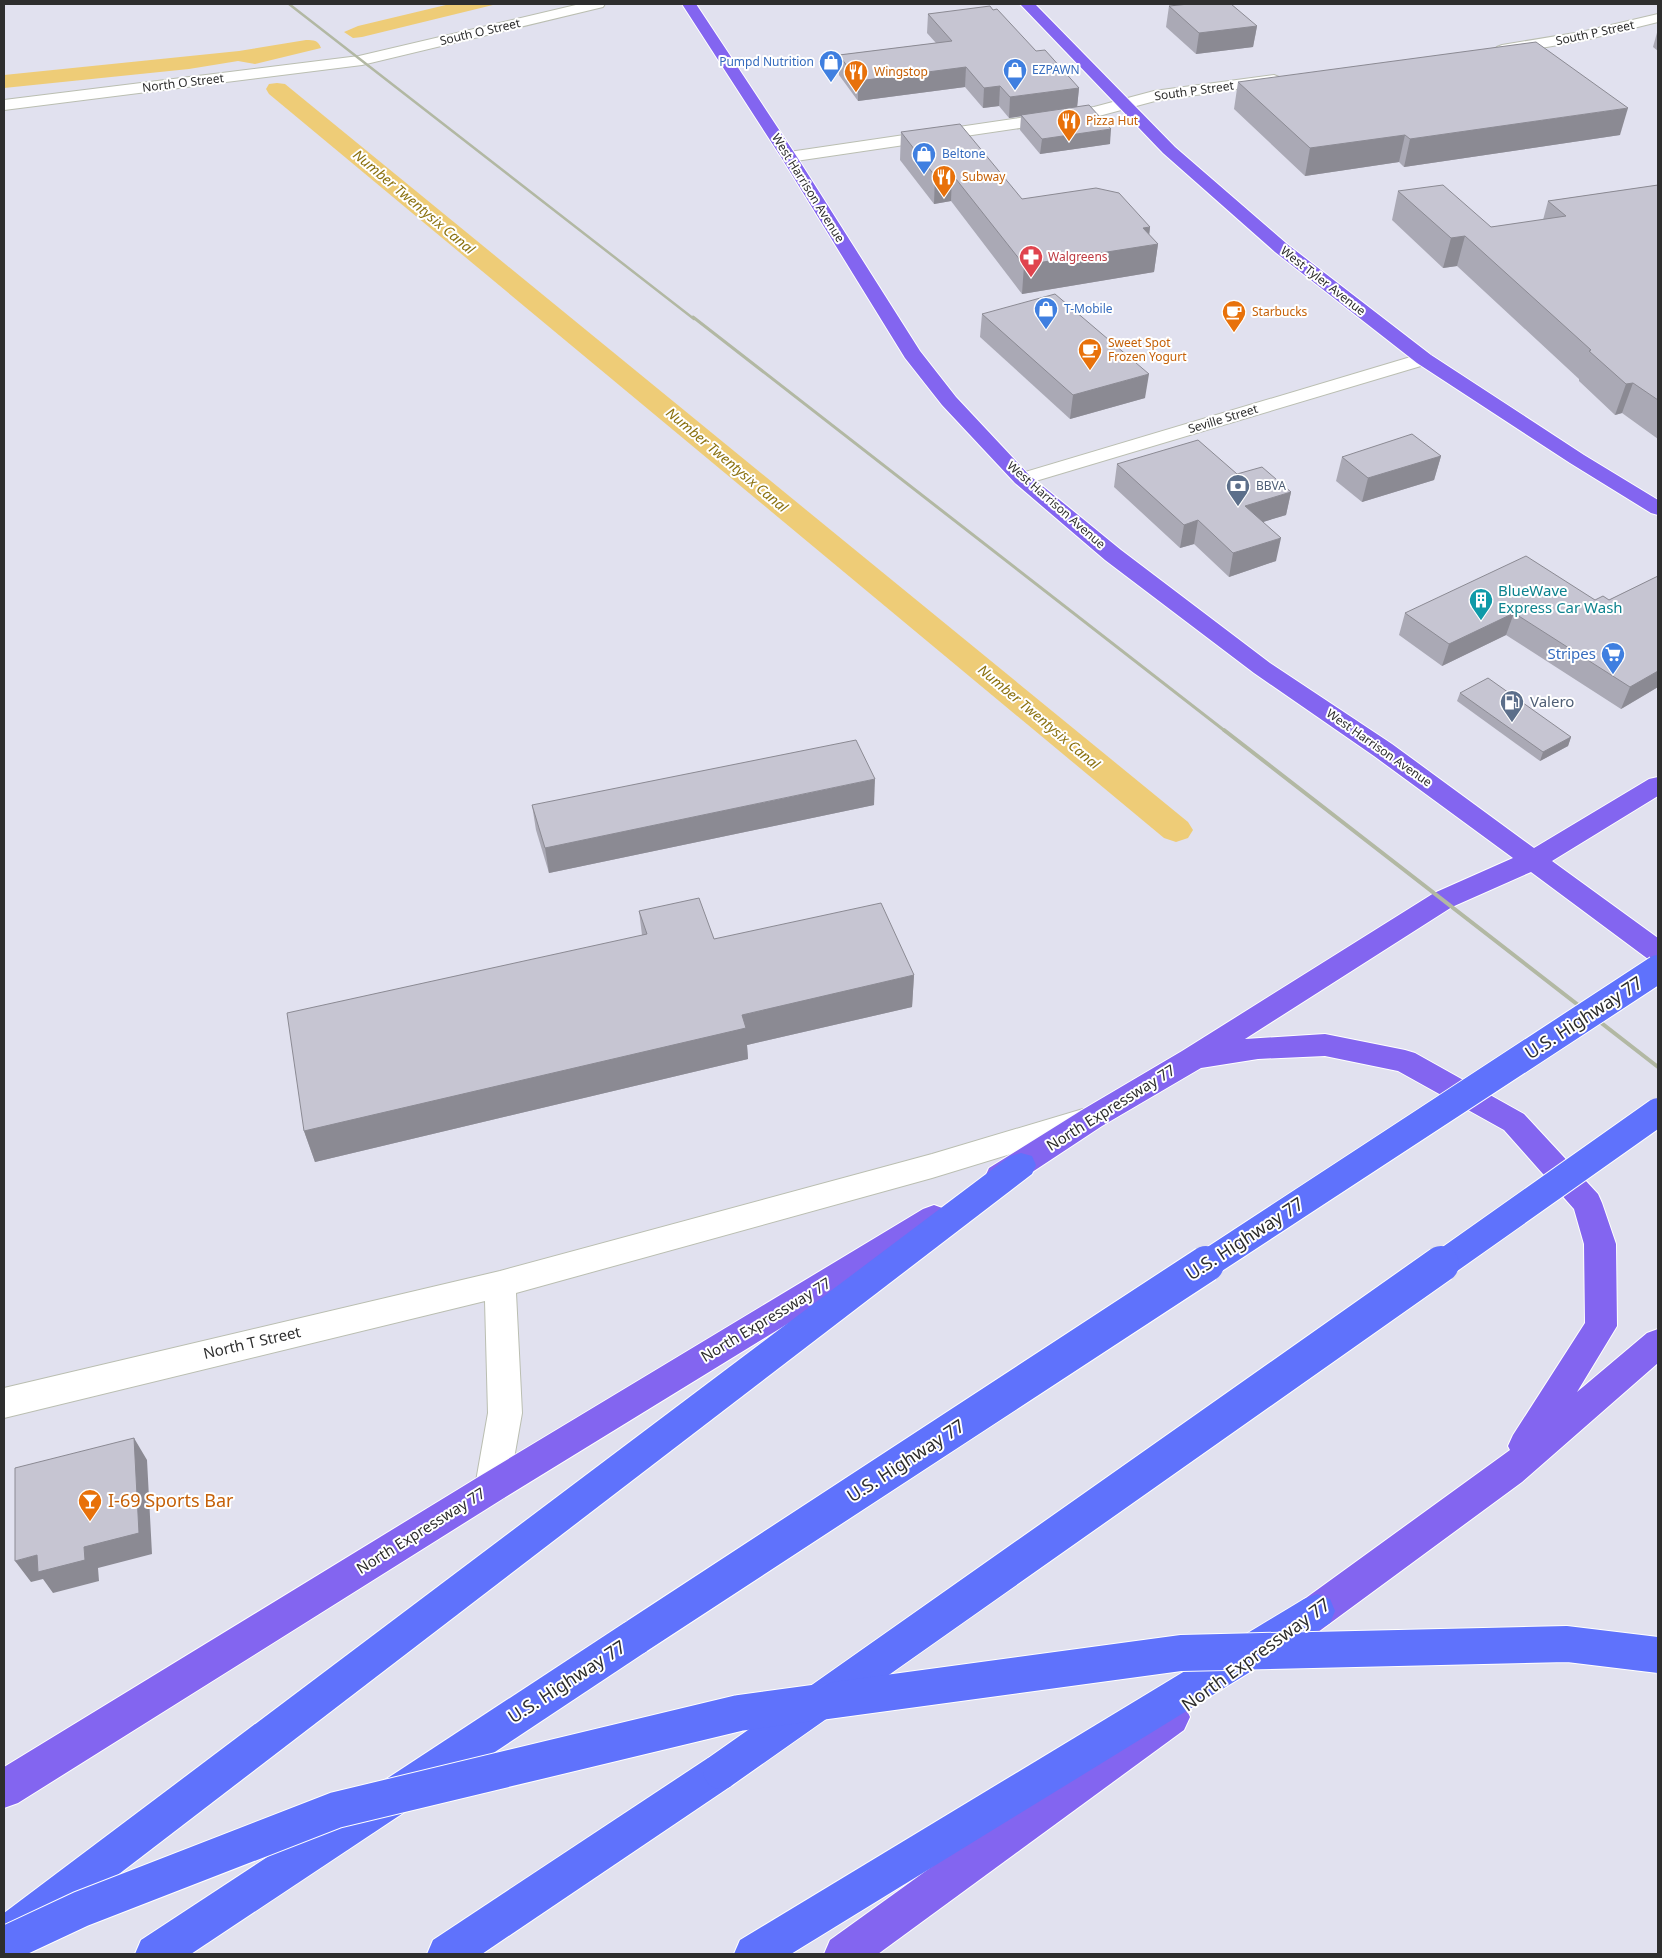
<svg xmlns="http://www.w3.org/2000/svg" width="1662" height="1958" viewBox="0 0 1662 1958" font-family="'Noto Sans',sans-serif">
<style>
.water{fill:#ec7}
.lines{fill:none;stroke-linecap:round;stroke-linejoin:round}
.canal{fill:#ec7;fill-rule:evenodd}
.minor-casing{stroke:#babeb1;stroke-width:2}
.major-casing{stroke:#fff;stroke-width:2}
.highway-casing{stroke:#fff;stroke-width:2}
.minor{fill:#fff;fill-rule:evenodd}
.major{fill:#8365f0;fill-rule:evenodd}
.highway{fill:#5f72fc;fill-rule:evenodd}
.rail-far2{stroke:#b2b8a3;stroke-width:2.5}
.rail-far1{stroke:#b2b8a3;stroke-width:3}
.rail{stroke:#b2b8a3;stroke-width:4}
.highway-bridge-far1-casing{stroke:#fff;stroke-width:30;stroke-linecap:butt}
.highway-bridge-casing{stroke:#fff;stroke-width:38;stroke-linecap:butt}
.highway-bridge-far1{stroke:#5f72fc;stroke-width:28}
.highway-bridge{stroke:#5f72fc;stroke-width:36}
.wall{fill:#aaa9b5}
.shaded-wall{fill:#8b8a93}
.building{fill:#c6c5d2;stroke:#8b8a93}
.labels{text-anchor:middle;stroke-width:4;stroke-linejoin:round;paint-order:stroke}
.far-street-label{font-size:12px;fill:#2e2e2e;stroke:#fff}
.far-shop-label{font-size:12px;fill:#366cbe;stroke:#fff;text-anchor:start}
.far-food-label{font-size:12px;fill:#c56008;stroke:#fff;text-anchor:start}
.far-health-label{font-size:12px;fill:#be3a42;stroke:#fff;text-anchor:start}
.far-service-label{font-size:12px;fill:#4e5e75;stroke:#fff;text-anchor:start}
.far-water-label{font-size:14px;font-style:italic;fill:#8b710f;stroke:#fff}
.culture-label{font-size:15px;fill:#0d838f;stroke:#fff;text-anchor:start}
.shop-label{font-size:15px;fill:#366cbe;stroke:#fff;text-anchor:end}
.service-label{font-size:15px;fill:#4e5e75;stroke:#fff;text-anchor:start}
.street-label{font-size:15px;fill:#2e2e2e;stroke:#fff}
.near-street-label{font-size:18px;fill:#2e2e2e;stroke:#fff}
.near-food-label{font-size:18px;fill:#c56008;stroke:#fff;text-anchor:start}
</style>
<rect width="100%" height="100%" fill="#e1e1ef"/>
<g class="water">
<path d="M 450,4 L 497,4 L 362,37 L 353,38 L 344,32 L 358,26 Z"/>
<path d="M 306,40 C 314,40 318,40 321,48 L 255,64 L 238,61 L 189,69 L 4,88 L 4,75 L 239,51 Z"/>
</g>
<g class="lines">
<path class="canal" d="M 277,83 L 285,84 L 1188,822 L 1193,830 L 1188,838 L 1176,842 L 1164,838 L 269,94 L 266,89 L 269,84 Z"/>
<g class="minor-casing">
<g id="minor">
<path d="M 580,4 L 605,4 L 603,7 L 362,65 L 4,110 L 4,100 L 359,56 Z"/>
<path d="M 1658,14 L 1658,22 L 1581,41 L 1502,55 L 1497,53 L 1494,50 L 1497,47 L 1502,45 L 1581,32 Z"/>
<path d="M 1274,75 L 1279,77 L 1282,80 L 1279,83 L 1155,101 L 1095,117 L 789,162 L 783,160 L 781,157 L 783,154 L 789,152 L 1094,107 L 1154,91 Z"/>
<path d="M 1424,353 L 1431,355 L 1434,359 L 1431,363 L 1029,483 L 1022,485 L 1015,483 L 1012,479 L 1015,475 Z"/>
<path d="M 1083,1109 L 1093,1113 L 1098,1121 L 1093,1129 L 932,1178 L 516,1293 L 522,1413 L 509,1487 L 504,1498 L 492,1503 L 480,1498 L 475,1487 L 488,1413 L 485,1301 L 4,1418 L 4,1388 L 500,1271 L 932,1154 Z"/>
</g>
</g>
<g class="major-casing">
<g id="major">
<path d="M 682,4 L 696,4 L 797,157 L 920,351 L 956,397 L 1029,475 L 1121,550 L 1270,663 L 1392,744 L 1534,848 L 1649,779 L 1658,777 L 1658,796 L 1552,861 L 1658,938 L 1658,962 L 1648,959 L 1531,872 L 1452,907 L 1245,1039 L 1325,1034 L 1405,1050 L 1415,1053 L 1524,1114 L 1598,1194 L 1602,1203 L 1616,1244 L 1617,1326 L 1577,1392 L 1647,1333 L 1658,1329 L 1658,1363 L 1522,1482 L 1314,1635 L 1301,1641 L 1288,1635 L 1283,1623 L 1288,1611 L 1510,1450 L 1508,1446 L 1513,1435 L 1585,1323 L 1584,1244 L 1574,1209 L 1504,1130 L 1398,1071 L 1325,1056 L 1258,1059 L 1201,1068 L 1102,1126 L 1011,1186 L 1000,1189 L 989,1186 L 985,1177 L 989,1168 L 1082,1110 L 1182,1051 L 1434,893 L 1513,858 L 1374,756 L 1254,673 L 1105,560 L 1015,483 L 942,405 L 905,358 L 781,157 Z"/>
<path d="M 1020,4 L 1035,4 L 1175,147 L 1287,244 L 1431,355 L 1584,455 L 1658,500 L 1658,515 L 1651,513 L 1570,463 L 1417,363 L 1275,252 L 1163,153 Z"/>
<path d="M 934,1205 L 945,1209 L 949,1218 L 945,1227 L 504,1498 L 18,1803 L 4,1808 L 4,1767 L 480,1476 L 923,1209 Z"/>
<path d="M 1171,1698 L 1184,1704 L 1190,1717 L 1184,1730 L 878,1954 L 824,1954 L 830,1940 L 1158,1704 Z"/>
</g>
</g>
<g class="highway-casing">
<g id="highway">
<path d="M 1021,1153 L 1032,1156 L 1036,1165 L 1032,1174 L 29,1943 L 15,1949 L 4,1944 L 4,1913 L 1010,1156 Z"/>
<path d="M 1317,1594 L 1330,1599 L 1335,1611 L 1330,1623 L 791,1954 L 734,1954 L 740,1940 L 1304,1599 Z"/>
<path d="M 637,1618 L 650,1623 L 655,1636 L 650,1649 L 191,1954 L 135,1954 L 141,1940 L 624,1623 Z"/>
<path d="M 721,1752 L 734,1758 L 740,1771 L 734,1784 L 482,1954 L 427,1954 L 433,1940 L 708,1758 Z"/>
</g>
</g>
<use href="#minor" class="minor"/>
<use href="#major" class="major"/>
<use href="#highway" class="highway"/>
<path class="rail-far2" d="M 289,4 L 694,319"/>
<path class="rail-far1" d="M 693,317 L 1225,731"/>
<path class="rail" d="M 1224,730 L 1658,1067"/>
<g class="highway-bridge-far1-casing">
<g id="highway-bridge-far1">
<path d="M 1204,1266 L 1658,969"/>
<path d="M 1440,1266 L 1658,1112"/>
</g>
</g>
<g class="highway-bridge-casing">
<g id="highway-bridge">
<path d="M 637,1636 L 1206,1264"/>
<path d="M 721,1771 L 1441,1264"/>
<path d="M 4,1945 L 81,1909 L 336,1810 L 739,1713 L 1181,1653 L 1567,1644 L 1658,1655"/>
</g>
</g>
<use href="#highway-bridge-far1" class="highway-bridge-far1"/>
<use href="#highway-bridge" class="highway-bridge"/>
</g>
<g class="wall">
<path d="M 1169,6 L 1257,26 L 1253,47 L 1196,54 L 1166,27 Z"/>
<path d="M 993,10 L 1036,51 L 1079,88 L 1077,107 L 1110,144 L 1040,154 L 1020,130 L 1021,116 L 1009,118 L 999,106 L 983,108 L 965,87 L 858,101 L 839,75 L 839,55 L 936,43 L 927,33 L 928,14 Z"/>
<path d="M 1658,29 L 1658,51 L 1653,47 Z"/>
<path d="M 1238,82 L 1620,135 L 1404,167 L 1399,162 L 1305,176 L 1234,109 Z"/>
<path d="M 901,132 L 1022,199 L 1150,227 L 1149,235 L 1158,244 L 1154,272 L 1022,294 L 951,201 L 934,204 L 900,160 Z"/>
<path d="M 1658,185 L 1658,439 L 1622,413 L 1615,415 L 1579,381 L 1579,379 L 1457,266 L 1443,268 L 1392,220 L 1398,191 L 1491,227 L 1543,220 L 1548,201 Z"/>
<path d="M 982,314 L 1145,398 L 1070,419 L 980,337 Z"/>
<path d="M 1441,456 L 1434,480 L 1362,502 L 1336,481 L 1342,457 Z"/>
<path d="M 1117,464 L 1237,474 L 1291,492 L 1286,515 L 1263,522 L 1276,561 L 1229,577 L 1194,544 L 1180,548 L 1114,487 Z"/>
<path d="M 1658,576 L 1658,687 L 1621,709 L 1506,635 L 1442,666 L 1399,635 L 1405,613 L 1609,600 Z"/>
<path d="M 1460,693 L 1571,737 L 1568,746 L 1540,761 L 1457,701 Z"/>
<path d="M 532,805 L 874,805 L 549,873 L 536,830 Z"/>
<path d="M 639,911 L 714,939 L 914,975 L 912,1007 L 747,1045 L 748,1059 L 315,1162 L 304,1131 L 642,935 Z"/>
</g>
<g class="shaded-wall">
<path d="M 1257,26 L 1253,47 L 1196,54 L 1199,33 Z"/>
<path d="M 966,67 L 965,87 L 858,101 L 858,81 Z"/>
<path d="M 1000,86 L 999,106 L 983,108 L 984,88 Z"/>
<path d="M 1079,88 L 1077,108 L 1009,118 L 1010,97 Z"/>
<path d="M 1628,108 L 1620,135 L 1404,167 L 1410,139 Z"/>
<path d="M 1111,129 L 1110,144 L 1040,154 L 1042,139 Z"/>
<path d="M 1405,135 L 1399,162 L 1305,176 L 1310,148 Z"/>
<path d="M 952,174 L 951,201 L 934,204 L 935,176 Z"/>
<path d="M 1150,227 L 1148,246 L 1158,244 L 1154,272 L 1022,294 L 1024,265 L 1143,228 Z"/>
<path d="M 1465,236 L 1457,266 L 1443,268 L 1451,238 Z"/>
<path d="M 1149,374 L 1145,398 L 1070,419 L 1073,395 Z"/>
<path d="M 1633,383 L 1622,413 L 1615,415 L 1626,384 Z"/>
<path d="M 1441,456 L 1434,480 L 1362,502 L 1368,478 Z"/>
<path d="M 1291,492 L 1286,515 L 1240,529 L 1245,506 Z"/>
<path d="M 1198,520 L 1194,544 L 1180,548 L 1184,525 Z"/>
<path d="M 1281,538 L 1276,561 L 1229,577 L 1233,553 Z"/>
<path d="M 1514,613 L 1506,635 L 1442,666 L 1449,644 Z"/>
<path d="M 1658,671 L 1658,687 L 1621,709 L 1630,687 Z"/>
<path d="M 1571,737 L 1568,746 L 1540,761 L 1543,752 Z"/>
<path d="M 875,779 L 874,805 L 549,873 L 545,848 Z"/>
<path d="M 914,975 L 912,1007 L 747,1045 L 748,1059 L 315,1162 L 304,1131 L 742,1015 Z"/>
<path d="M 134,1438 L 147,1460 L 152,1554 L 98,1568 L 99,1581 L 53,1593 L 43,1579 L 31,1582 L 15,1561 L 37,1555 Z"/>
</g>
<g class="building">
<path d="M 1189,4 L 1231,4 L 1257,26 L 1199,33 L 1169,6 Z"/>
<path d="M 990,6 L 993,10 L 997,9 L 1036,51 L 1045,50 L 1079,88 L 1010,97 L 1000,86 L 984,88 L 966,67 L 858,81 L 839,55 L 952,41 L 928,14 Z"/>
<path d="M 1536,42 L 1628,108 L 1410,139 L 1405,135 L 1310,148 L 1238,82 Z"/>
<path d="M 1089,105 L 1111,129 L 1042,139 L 1021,115 Z"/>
<path d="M 960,124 L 1022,199 L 1096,188 L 1119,193 L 1150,227 L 1143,228 L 1158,244 L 1024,265 L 952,174 L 935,176 L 901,132 Z"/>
<path d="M 1443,185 L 1491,227 L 1566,216 L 1548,201 L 1658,185 L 1658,400 L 1633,383 L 1626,384 L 1589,351 L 1591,350 L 1465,236 L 1451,238 L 1398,191 Z"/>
<path d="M 1055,294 L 1149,374 L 1073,395 L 982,314 Z"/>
<path d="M 1412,434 L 1441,456 L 1368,478 L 1342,457 Z"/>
<path d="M 1198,440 L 1237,474 L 1262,467 L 1291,492 L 1245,506 L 1281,538 L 1233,553 L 1198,520 L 1184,525 L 1117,464 Z"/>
<path d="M 1526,556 L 1595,600 L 1603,596 L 1609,600 L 1658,576 L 1658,671 L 1630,687 L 1514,613 L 1449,644 L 1405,613 Z"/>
<path d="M 1488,678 L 1571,737 L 1543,752 L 1460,693 Z"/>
<path d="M 856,740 L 875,779 L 545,848 L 532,805 Z"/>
<path d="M 699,898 L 714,939 L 881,903 L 914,975 L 742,1015 L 746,1028 L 304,1131 L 287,1013 L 647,934 L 639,911 Z"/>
<path d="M 134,1438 L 139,1533 L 84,1547 L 85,1560 L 38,1572 L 37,1555 L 15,1561 L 15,1468 Z"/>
</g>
<defs>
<g id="shop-pin" transform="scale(1.25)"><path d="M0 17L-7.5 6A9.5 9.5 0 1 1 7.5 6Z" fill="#3f7fe0" stroke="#fff"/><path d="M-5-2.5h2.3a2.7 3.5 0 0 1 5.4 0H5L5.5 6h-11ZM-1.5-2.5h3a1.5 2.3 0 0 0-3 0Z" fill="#fff"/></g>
<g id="restaurant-pin" transform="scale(1.25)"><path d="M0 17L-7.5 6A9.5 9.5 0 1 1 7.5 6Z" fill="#e8710a" stroke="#fff"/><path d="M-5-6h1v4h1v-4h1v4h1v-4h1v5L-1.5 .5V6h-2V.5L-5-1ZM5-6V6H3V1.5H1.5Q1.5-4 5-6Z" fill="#fff"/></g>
<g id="pharmacy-pin" transform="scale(1.25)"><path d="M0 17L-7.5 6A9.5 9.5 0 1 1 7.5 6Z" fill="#e0444e" stroke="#fff"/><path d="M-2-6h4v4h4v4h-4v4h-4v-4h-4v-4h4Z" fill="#fff"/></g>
<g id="cafe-pin" transform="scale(1.25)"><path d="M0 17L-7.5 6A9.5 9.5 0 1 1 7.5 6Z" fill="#e8710a" stroke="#fff"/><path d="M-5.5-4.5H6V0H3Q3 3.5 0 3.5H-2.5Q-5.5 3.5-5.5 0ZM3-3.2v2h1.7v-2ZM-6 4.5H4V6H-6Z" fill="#fff"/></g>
<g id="bank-pin" transform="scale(1.25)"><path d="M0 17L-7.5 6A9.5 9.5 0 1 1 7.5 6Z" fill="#5c6f8a" stroke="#fff"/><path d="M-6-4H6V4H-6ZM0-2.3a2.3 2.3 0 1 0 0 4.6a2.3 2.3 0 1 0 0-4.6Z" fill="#fff"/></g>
<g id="building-pin" transform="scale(1.25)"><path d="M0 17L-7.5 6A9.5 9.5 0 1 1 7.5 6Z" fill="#0f9aa8" stroke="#fff"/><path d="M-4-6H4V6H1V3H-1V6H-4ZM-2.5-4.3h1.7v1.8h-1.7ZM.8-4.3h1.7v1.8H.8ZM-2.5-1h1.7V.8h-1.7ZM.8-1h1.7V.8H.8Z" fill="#fff"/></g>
<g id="supermarket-pin" transform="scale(1.25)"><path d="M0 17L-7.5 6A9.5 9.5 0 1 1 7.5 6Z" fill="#3f7fe0" stroke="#fff"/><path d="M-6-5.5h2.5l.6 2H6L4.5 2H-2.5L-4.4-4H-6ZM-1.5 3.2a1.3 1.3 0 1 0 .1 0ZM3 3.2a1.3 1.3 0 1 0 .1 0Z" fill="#fff"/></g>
<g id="fuel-pin" transform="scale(1.25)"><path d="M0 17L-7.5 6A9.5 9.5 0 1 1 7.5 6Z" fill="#5c6f8a" stroke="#fff"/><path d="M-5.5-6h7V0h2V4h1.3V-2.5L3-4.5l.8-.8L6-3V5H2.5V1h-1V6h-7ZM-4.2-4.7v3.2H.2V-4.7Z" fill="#fff"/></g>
<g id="bar-pin" transform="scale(1.25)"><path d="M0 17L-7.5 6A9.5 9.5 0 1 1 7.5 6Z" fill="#e8710a" stroke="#fff"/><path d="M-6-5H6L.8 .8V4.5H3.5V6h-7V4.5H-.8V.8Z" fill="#fff"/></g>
</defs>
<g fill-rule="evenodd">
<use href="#shop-pin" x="831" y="62"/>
<use href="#shop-pin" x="1015" y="70"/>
<use href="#restaurant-pin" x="856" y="72"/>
<use href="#restaurant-pin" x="1069" y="121"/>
<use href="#shop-pin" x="924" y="154"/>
<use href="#restaurant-pin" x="944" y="177"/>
<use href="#pharmacy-pin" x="1031" y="257"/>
<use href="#shop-pin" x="1046" y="309"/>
<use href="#cafe-pin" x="1234" y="312"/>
<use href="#cafe-pin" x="1090" y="350"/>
<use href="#bank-pin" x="1238" y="486"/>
<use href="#building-pin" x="1481" y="600"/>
<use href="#supermarket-pin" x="1613" y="654"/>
<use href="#fuel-pin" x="1512" y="702"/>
<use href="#bar-pin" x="90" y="1501"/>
</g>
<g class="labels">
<g class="far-street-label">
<text transform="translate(480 32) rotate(-13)" y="4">South O Street</text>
<text transform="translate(1595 33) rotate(-12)" y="4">South P Street</text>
<text transform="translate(183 83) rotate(-7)" y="4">North O Street</text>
<text transform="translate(1194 91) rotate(-8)" y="4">South P Street</text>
<text transform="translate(808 188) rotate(58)" y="4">West Harrison Avenue</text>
<text transform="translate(1323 281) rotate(38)" y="4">West Tyler Avenue</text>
<text transform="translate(1223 419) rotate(-17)" y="4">Seville Street</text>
<text transform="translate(1056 505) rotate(41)" y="4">West Harrison Avenue</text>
<text transform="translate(1379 748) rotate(35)" y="4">West Harrison Avenue</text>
</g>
<g class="far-shop-label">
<text x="814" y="66" text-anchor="end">Pumpd Nutrition</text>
<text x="1032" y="74">EZPAWN</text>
<text x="942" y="158">Beltone</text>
<text x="1064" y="313">T-Mobile</text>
</g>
<g class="far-food-label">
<text x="874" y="76">Wingstop</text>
<text x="1086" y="125">Pizza Hut</text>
<text x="962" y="181">Subway</text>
<text x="1252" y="316">Starbucks</text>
<text x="1108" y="347">Sweet Spot<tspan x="1108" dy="14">Frozen Yogurt</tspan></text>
</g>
<g class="far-health-label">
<text x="1048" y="261">Walgreens</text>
</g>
<g class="far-service-label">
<text x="1256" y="490">BBVA</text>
</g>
<g class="far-water-label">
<text transform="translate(414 202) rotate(40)" y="5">Number Twentysix Canal</text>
<text transform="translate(727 460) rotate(40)" y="5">Number Twentysix Canal</text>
<text transform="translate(1039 717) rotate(40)" y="5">Number Twentysix Canal</text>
</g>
<g class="culture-label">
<text x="1498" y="596">BlueWave<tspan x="1498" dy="17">Express Car Wash</tspan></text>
</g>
<g class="shop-label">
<text x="1596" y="659">Stripes</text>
</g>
<g class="service-label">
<text x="1530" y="707">Valero</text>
</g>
<g class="street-label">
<text transform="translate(1111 1108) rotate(-32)" y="5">North Expressway 77</text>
<text transform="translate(766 1320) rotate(-31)" y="5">North Expressway 77</text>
<text transform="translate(252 1343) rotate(-13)" y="5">North T Street</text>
<text transform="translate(421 1531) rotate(-32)" y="5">North Expressway 77</text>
</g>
<g class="near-street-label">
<text transform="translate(1584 1018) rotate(-33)" y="6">U.S. Highway 77</text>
<text transform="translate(1245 1239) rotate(-33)" y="6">U.S. Highway 77</text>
<text transform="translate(906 1461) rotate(-33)" y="6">U.S. Highway 77</text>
<text transform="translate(1256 1655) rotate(-36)" y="6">North Expressway 77</text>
<text transform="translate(567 1682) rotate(-33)" y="6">U.S. Highway 77</text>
</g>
<g class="near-food-label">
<text x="108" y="1507">I-69 Sports Bar</text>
</g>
</g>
<rect width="1662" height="1958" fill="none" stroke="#2e2e2e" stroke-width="10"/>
</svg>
